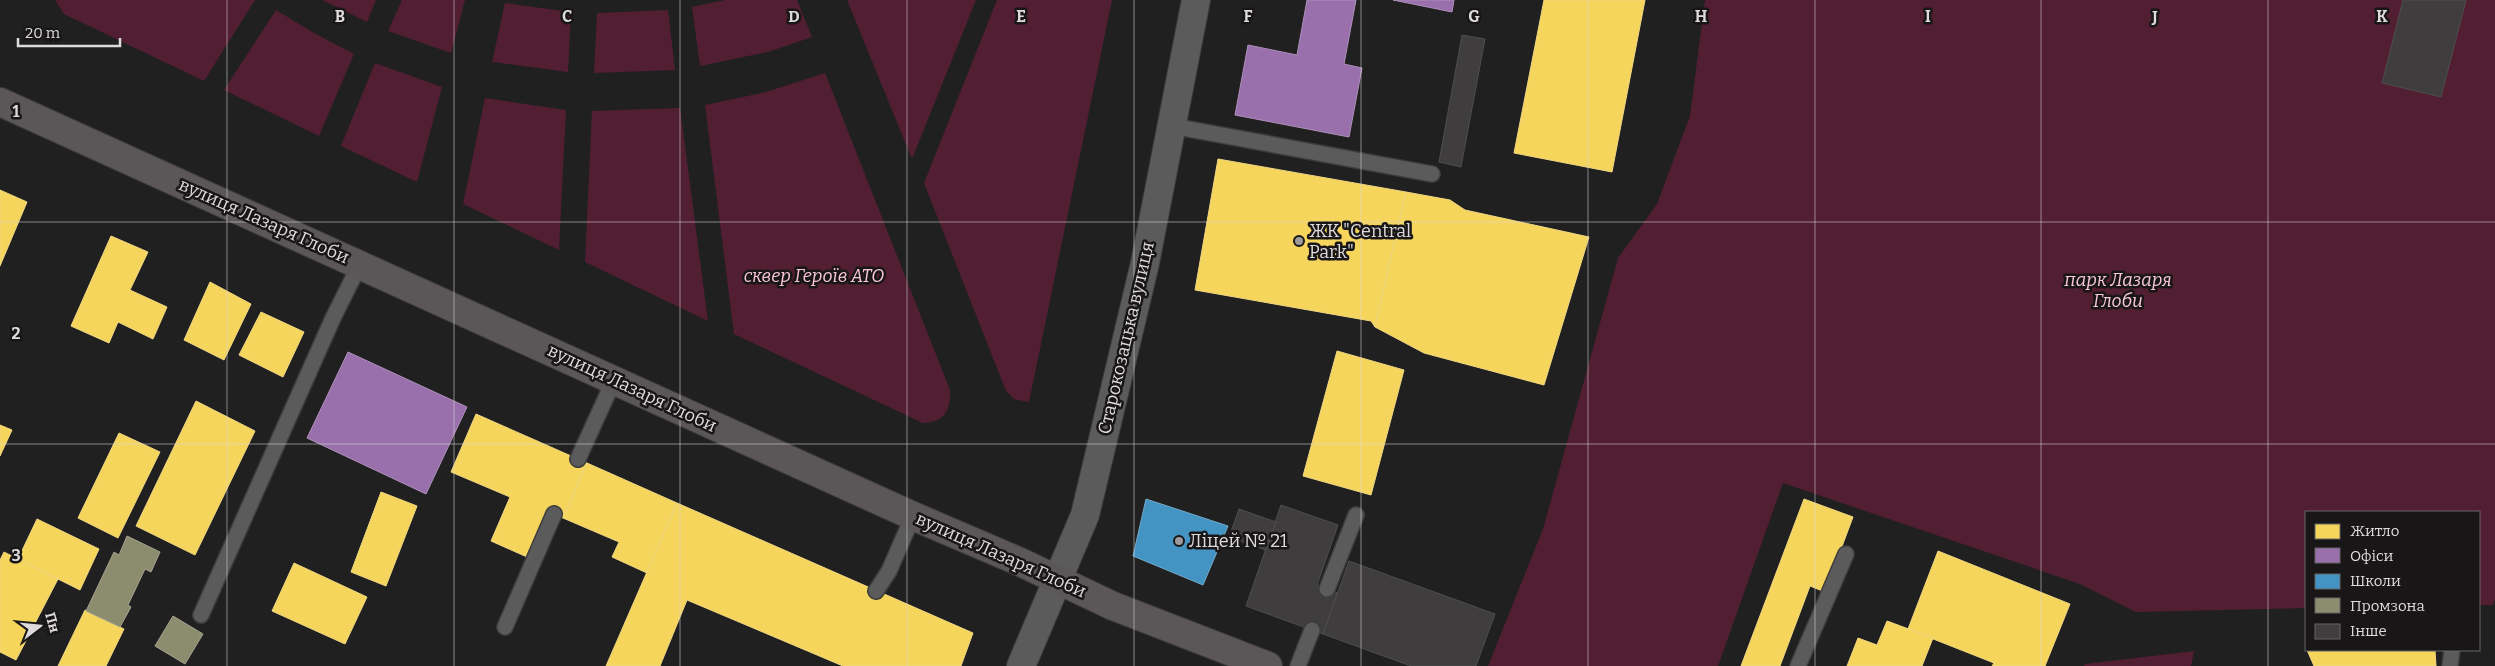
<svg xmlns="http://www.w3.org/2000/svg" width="2495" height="666" viewBox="0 0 2495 666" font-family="Bitter,serif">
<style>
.green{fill:#511e32}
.homes{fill:#f6d55c;stroke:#efd782}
.offices{fill:#9970ab;stroke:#ae90ba}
.schools{fill:#4393c3;stroke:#72a9ca}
.industry{fill:#8c8c6e;stroke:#a5a48f}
.building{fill:#3f3d3e;stroke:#4f4e4e}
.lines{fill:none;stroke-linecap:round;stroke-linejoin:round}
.service-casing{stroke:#3d3c3c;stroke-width:18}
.tertiary-casing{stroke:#3d3c3c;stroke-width:30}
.secondary-casing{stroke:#3d3c3c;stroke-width:30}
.service{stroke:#5c5b5b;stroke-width:15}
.tertiary{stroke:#5c5b5b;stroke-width:28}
.secondary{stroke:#5b5657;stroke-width:28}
.grid{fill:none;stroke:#dedbdc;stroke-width:1;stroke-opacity:0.55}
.poi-dot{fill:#9c9a9a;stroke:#191617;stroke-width:2}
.labels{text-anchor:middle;stroke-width:5;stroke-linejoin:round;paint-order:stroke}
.street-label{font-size:18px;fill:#dedbdc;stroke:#191617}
.poi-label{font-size:18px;fill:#dedbdc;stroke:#191617;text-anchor:start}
.park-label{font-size:18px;font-style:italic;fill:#fbc8d7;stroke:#191617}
.grid-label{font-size:16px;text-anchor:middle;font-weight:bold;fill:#dedbdc;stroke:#191617;stroke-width:5;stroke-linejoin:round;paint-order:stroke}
</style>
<rect width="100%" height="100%" fill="#212020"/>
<g class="green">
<path d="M 55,0 L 255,0 L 204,81 L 64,14 Z"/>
<path d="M 322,0 L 376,0 L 367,22 Z"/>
<path d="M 402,0 L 465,0 L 451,53 L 388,31 Z"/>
<path d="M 725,0 L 797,0 L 812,37 L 768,52 L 700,66 L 692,7 Z"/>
<path d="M 847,0 L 976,0 L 912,159 Z"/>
<path d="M 997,0 L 1112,0 L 1029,402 L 1014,399 L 1006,391 L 924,183 Z"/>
<path d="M 1705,0 L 2495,0 L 2495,599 L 2493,605 L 2479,605 L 2479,512 L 2306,512 L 2306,608 L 2136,612 L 2080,584 L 1783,483 L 1718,666 L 1488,666 L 1543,529 L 1618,258 L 1657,204 L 1690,116 Z"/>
<path d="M 505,3 L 571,12 L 568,72 L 492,62 Z"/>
<path d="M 276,10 L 314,33 L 354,54 L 319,136 L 224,90 Z"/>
<path d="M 668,10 L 675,70 L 594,73 L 597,13 Z"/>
<path d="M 375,63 L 442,87 L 417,182 L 341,146 Z"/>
<path d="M 825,73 L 950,390 C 951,411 944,422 923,423 L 734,334 L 705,105 L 766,92 Z"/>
<path d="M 485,98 L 566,110 L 559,250 L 463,204 Z"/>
<path d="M 680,108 L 708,321 L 585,262 L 592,111 Z"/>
<path d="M 2194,651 L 2191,666 L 2084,666 L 2085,664 Z"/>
</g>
<g class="homes">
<path d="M 1544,0 L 1645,0 L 1612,172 L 1514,153 Z"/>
<path d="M 1218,159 L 1406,192 L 1375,327 L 1371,321 L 1195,290 Z"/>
<path d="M 0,190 L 27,202 L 0,266 Z"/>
<path d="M 1406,192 L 1450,200 L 1465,210 L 1589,237 L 1544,385 L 1424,353 L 1375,327 Z"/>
<path d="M 111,236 L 148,252 L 130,290 L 167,307 L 153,339 L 118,322 L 109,343 L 71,326 Z"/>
<path d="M 210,282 L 251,304 L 224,360 L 184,340 Z"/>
<path d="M 261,312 L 304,332 L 283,377 L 239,355 Z"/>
<path d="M 1337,351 L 1404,370 L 1371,495 L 1303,476 Z"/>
<path d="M 196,401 L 255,431 L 195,555 L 136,526 Z"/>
<path d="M 476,414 L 587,463 L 563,518 L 547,511 L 527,557 L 491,541 L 510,497 L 451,472 Z"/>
<path d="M 0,425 L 12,430 L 0,456 Z"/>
<path d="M 119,433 L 160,452 L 118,538 L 78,518 Z"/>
<path d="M 587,463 L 677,503 L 647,573 L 612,557 L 619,542 L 563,518 Z"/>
<path d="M 381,492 L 417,506 L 386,586 L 351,572 Z"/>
<path d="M 1804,499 L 1853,517 L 1825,592 L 1810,586 L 1780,666 L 1741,666 Z"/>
<path d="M 677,503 L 973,633 L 961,666 L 843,666 L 687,600 L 660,666 L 606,666 Z"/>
<path d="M 37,519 L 99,549 L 80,590 L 18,559 Z"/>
<path d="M 1938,551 L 2070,604 L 2045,666 L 1992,666 L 1994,663 L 1908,629 Z"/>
<path d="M 4,552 L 58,579 L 16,660 L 0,652 L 0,560 Z"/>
<path d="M 294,563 L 367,597 L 345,644 L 272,611 Z"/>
<path d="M 85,610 L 124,629 L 106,666 L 58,666 Z"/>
<path d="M 1887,621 L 1933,638 L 1922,666 L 1847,666 L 1858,638 L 1877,645 Z"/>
<path d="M 2307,650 L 2435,650 L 2436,666 L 2314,666 Z"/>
</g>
<g class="offices">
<path d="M 1307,0 L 1356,0 L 1344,64 L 1362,68 L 1349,137 L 1235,115 L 1248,45 L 1297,55 Z"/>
<path d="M 1393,0 L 1454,0 L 1452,12 Z"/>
<path d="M 348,352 L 467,407 L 426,494 L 307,438 Z"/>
</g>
<path class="schools" d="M 1146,499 L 1228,526 L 1203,585 L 1133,556 Z"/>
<g class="industry">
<path d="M 127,536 L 160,552 L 151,572 L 145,569 L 128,605 L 131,607 L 120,627 L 86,611 L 114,552 L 119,555 Z"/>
<path d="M 173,616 L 203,634 L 185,664 L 155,646 Z"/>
</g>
<g class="building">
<path d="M 2403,0 L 2466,0 L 2441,97 L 2382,83 Z"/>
<path d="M 1462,35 L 1485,39 L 1461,167 L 1439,162 Z"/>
<path d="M 1281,505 L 1338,525 L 1317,585 L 1338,593 L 1323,634 L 1246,606 Z"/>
<path d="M 1239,509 L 1276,522 L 1266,550 L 1229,537 Z"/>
<path d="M 1349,561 L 1495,614 L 1476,666 L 1411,666 L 1323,634 Z"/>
</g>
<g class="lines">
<g class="service-casing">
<g id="service">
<path d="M 1172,126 L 1432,174"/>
<path d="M 578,459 L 614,380"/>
<path d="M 1327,589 L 1356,515"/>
<path d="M 876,591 L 889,571 L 913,516"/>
<path d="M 201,615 L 333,318 L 360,264"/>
<path d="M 505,627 L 554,514"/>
<path d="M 1298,666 L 1312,630"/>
<path d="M 1798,666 L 1846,554"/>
<path d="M 2450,666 L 2452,650"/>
</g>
</g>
<g class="tertiary-casing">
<path id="tertiary" d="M 1021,666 L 1085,515 L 1145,263 L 1196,0"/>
</g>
<g class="secondary-casing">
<path id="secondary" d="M 0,102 L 913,516 L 1018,561 L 1113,606 L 1268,666"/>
</g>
<use href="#service" class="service"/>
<use href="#tertiary" class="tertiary"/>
<use href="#secondary" class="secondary"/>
</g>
<path class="grid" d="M 227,0 L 227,666M 454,0 L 454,666M 680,0 L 680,666M 907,0 L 907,666M 1134,0 L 1134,666M 1361,0 L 1361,666M 1588,0 L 1588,666M 1815,0 L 1815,666M 2041,0 L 2041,666M 2268,0 L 2268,666M 0,222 L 2495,222M 0,444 L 2495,444"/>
<g class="poi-dot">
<circle cx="1299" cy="241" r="5"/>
<circle cx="1179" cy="541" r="5"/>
</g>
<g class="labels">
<g class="street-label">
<text transform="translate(264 221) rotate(24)" y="6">вулиця Лазаря Глоби</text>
<text transform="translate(1126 338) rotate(-77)" y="6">Старокозацька вулиця</text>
<text transform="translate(632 388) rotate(25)" y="6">вулиця Лазаря Глоби</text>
<text transform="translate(1001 555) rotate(24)" y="6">вулиця Лазаря Глоби</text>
</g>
<g class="poi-label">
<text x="1309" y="237">ЖК "Central<tspan x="1309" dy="21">Park"</tspan></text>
<text x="1189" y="547">Ліцей № 21</text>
</g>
<g class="park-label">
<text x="814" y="282">сквер Героїв АТО</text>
<text x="2118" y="286">парк Лазаря<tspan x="2118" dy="21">Глоби</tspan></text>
</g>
</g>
<g class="grid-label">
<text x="340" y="22">B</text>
<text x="567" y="22">C</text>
<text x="794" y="22">D</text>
<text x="1021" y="22">E</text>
<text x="1248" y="22">F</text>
<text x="1474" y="22">G</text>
<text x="1701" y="22">H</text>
<text x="1928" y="22">I</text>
<text x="2155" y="22">J</text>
<text x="2382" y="22">K</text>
<text x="16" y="117">1</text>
<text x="16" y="339">2</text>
<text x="16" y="561">3</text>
</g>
<rect x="2305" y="511" width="175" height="140" fill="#191617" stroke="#686566"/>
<rect x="2315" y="524" width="25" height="15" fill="#f6d55c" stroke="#686566"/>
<text x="2350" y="536" font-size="15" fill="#dedbdc">Житло</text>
<rect x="2315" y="548" width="25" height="15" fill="#9970ab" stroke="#686566"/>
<text x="2350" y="561" font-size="15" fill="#dedbdc">Офіси</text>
<rect x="2315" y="574" width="25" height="15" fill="#4393c3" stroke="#686566"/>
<text x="2350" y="586" font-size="15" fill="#dedbdc">Школи</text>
<rect x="2315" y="598" width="25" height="15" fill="#8c8c6e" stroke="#686566"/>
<text x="2350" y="611" font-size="15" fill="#dedbdc">Промзона</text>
<rect x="2315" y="624" width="25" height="15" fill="#3f3d3e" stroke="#686566"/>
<text x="2350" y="636" font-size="15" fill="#dedbdc">Інше</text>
<g transform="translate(40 626) rotate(74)" stroke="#191617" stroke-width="4" paint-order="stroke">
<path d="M0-4L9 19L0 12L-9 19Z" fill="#dedbdc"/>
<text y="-8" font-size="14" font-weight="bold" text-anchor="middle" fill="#dedbdc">Пн</text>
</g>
<path d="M18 38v8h102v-8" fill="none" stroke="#dedbdc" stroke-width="2.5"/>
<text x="25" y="38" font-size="15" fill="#dedbdc" stroke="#191617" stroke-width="4" paint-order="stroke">20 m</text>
</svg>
